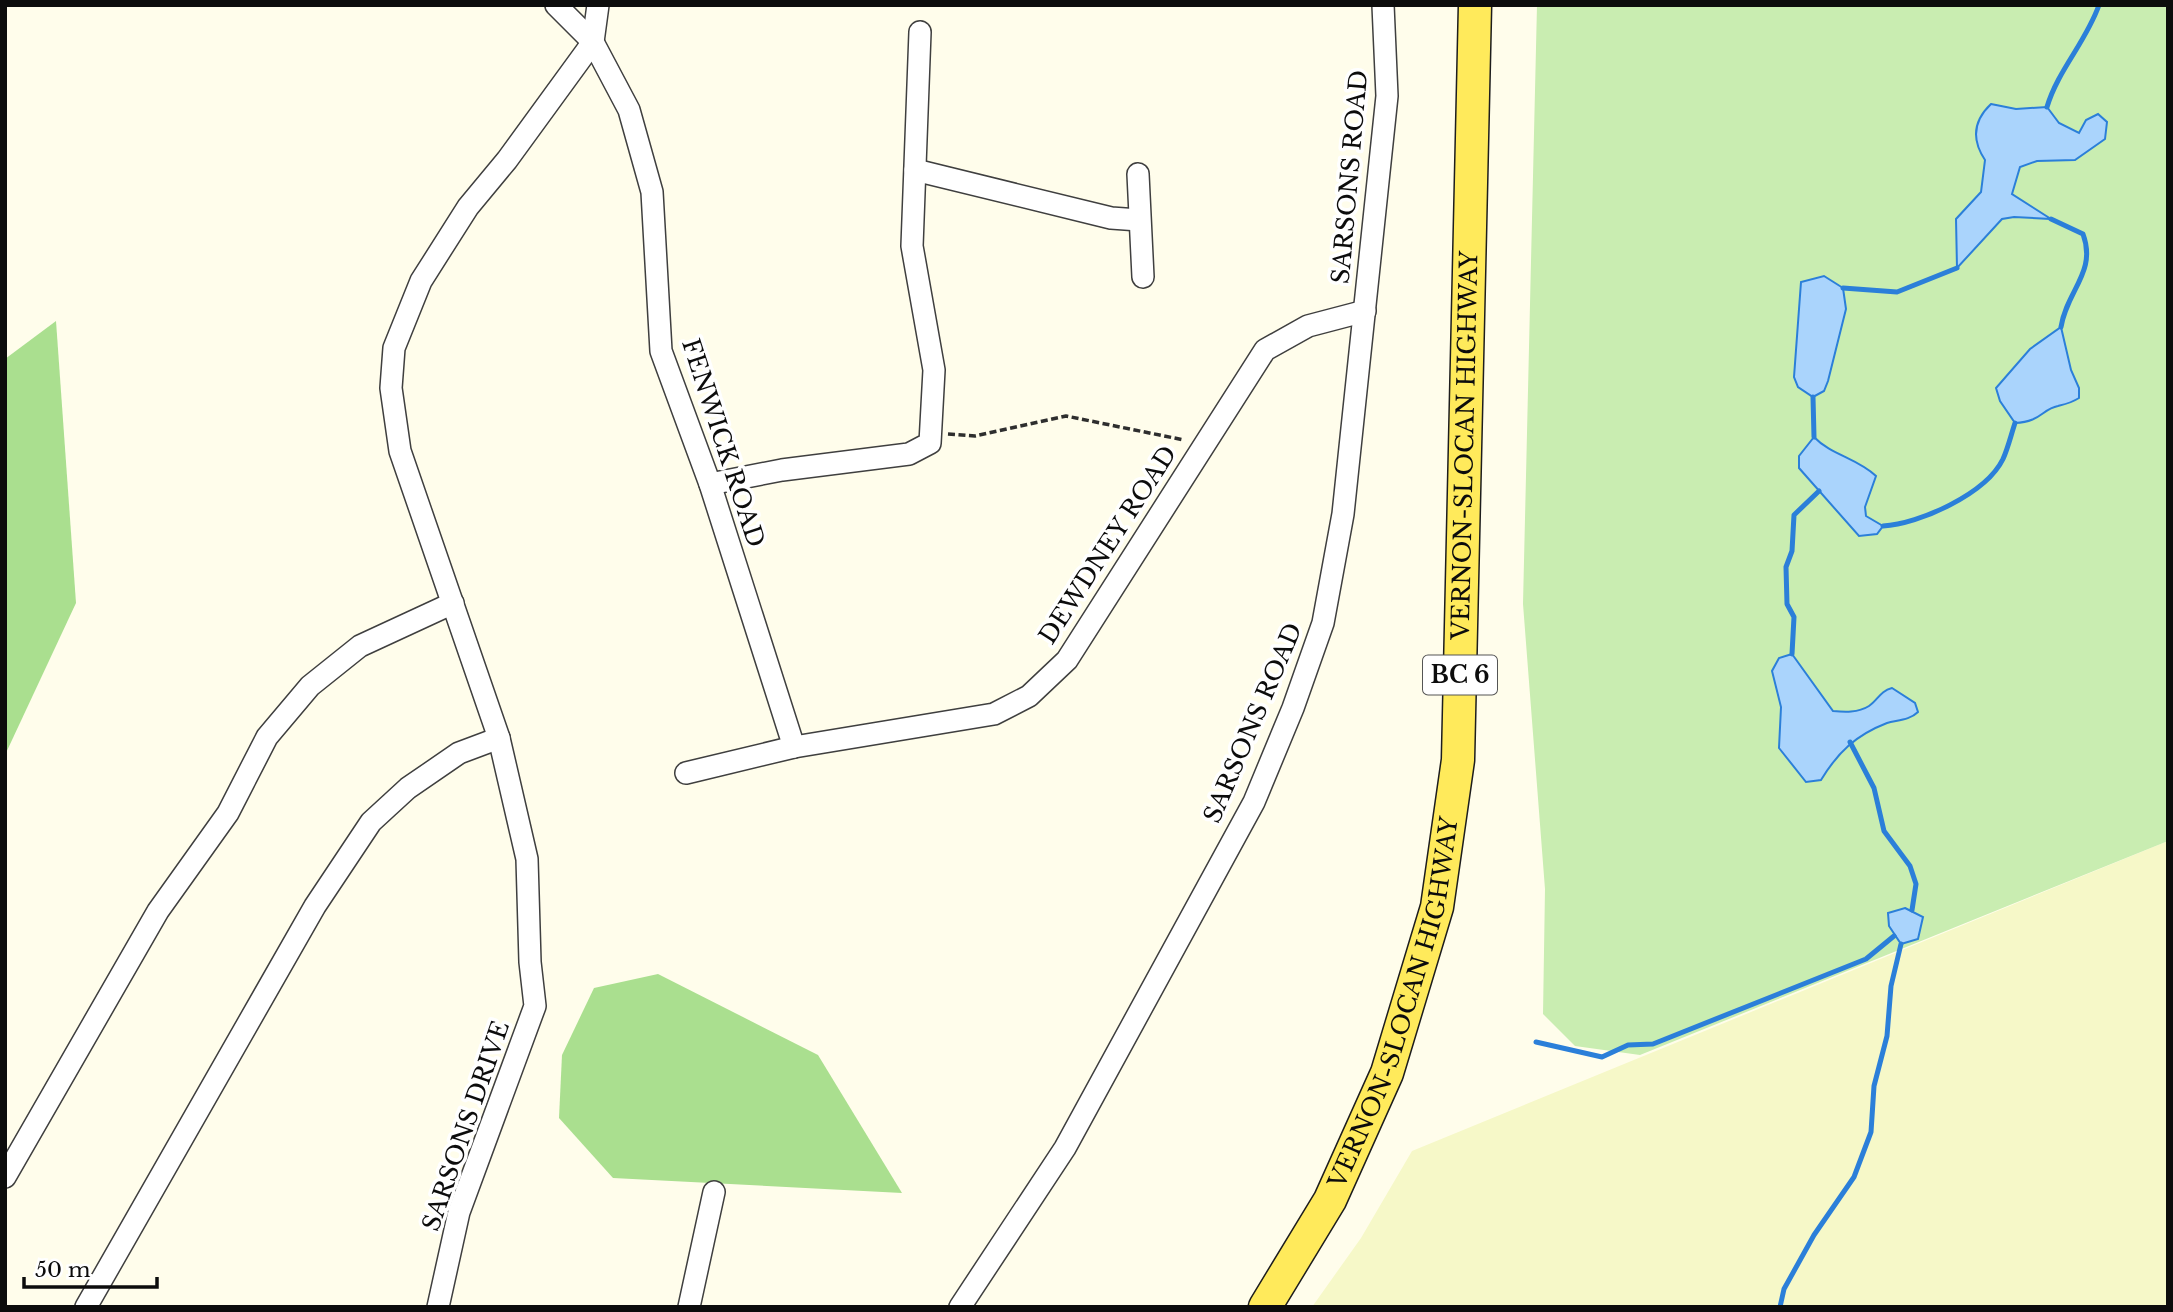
<svg xmlns="http://www.w3.org/2000/svg" width="2173" height="1312" viewBox="0 0 2173 1312" font-family="'Libre Baskerville',serif">
<style>
.farmland{fill:#f6f8c8}
.green{fill:#c9edb1}
.forest{fill:#aadf8f}
.water{fill:#aad4fc;stroke:#2b7fd9;stroke-width:2}
.lines{fill:none;stroke-linecap:round;stroke-linejoin:round}
.stream{stroke:#2b7fd9;stroke-width:5}
.street-casing{stroke:#3f3f3f;stroke-width:24}
.primary-casing{stroke:#1d1d1d;stroke-width:35}
.path{stroke:#2e2e2e;stroke-width:3.5;stroke-dasharray:7 3.5;stroke-linecap:butt}
.street{stroke:#fff;stroke-width:21}
.primary{stroke:#ffea5b;stroke-width:32}
.labels{text-anchor:middle;stroke-width:7;stroke-linejoin:round;paint-order:stroke}
.shield{fill:#fff;stroke:#555;stroke-width:2}
.shield-label{font-size:23px;font-weight:bold;fill:#0c0c0c}
.street-label{font-size:24px;fill:#0c0c0c;stroke:#fff}
</style>
<rect width="100%" height="100%" fill="#fffdeb"/>
<path class="farmland" d="M 2168,841 L 2168,1307 L 1312,1307 L 1361,1238 L 1412,1151 Z"/>
<path class="green" d="M 1537,5 L 2168,5 L 2168,841 L 1640,1055 L 1575,1046 L 1543,1014 L 1545,889 L 1523,604 Z"/>
<g class="forest">
<path d="M 56,321 L 76,603 L 5,755 L 5,359 Z"/>
<path d="M 658,974 L 818,1055 L 902,1193 L 613,1178 L 559,1118 L 562,1055 L 594,988 Z"/>
</g>
<g class="water">
<path d="M 1991,104 L 2016,109 L 2047,107 L 2059,123 L 2079,133 L 2086,120 L 2098,114 L 2107,122 L 2105,139 L 2075,160 L 2037,161 L 2020,167 L 2012,194 L 2051,219 L 2014,217 L 2002,219 L 1957,268 L 1956,219 L 1981,192 L 1985,160 C 1971,139 1973,121 1991,104 Z"/>
<path d="M 1824,276 L 1843,288 L 1846,309 L 1828,381 L 1824,391 L 1813,397 L 1798,387 L 1794,377 L 1801,282 Z"/>
<path d="M 2061,327 L 2071,370 L 2079,388 L 2079,398 C 2071,403 2066,404 2058,406 C 2042,409 2041,422 2015,423 L 2000,401 L 1996,388 L 2030,349 Z"/>
<path d="M 1814,437 C 1831,455 1857,458 1876,476 L 1865,507 L 1866,516 L 1883,526 L 1877,534 L 1859,536 L 1799,468 L 1799,456 Z"/>
<path d="M 1792,654 L 1833,711 C 1844,712 1858,713 1869,706 C 1878,700 1880,691 1892,688 L 1915,703 L 1918,712 C 1910,720 1898,720 1887,723 C 1856,735 1838,752 1821,780 L 1806,782 L 1779,748 L 1781,707 L 1772,671 L 1779,658 Z"/>
<path d="M 1905,908 L 1923,917 L 1918,939 L 1901,944 L 1889,926 L 1888,913 Z"/>
</g>
<g class="lines">
<g class="stream">
<path d="M 2047,107 C 2058,70 2086,42 2099,5"/>
<path d="M 2051,219 L 2083,234 C 2097,272 2067,290 2061,327"/>
<path d="M 1843,288 L 1897,292 L 1957,268"/>
<path d="M 1813,397 L 1814,437"/>
<path d="M 1883,526 C 1919,524 1986,494 2003,459 C 2008,448 2011,435 2015,423"/>
<path d="M 1792,654 L 1794,617 L 1787,604 L 1786,567 L 1792,551 L 1794,515 L 1819,491"/>
<path d="M 1850,742 L 1874,788 L 1884,831 L 1910,866 L 1916,884 L 1912,910"/>
<path d="M 1536,1042 L 1602,1057 L 1628,1045 L 1653,1044 L 1866,959 L 1894,936"/>
<path d="M 1780,1307 L 1784,1289 L 1814,1235 L 1854,1177 L 1871,1132 L 1874,1086 L 1887,1036 L 1891,986 L 1901,944"/>
</g>
<g class="street-casing">
<g id="street">
<path d="M 556,5 L 593,42 L 629,110 L 652,192 L 661,351 L 710,484 L 794,747"/>
<path d="M 915,170 L 1111,218 L 1139,220"/>
<path d="M 1138,174 L 1143,277"/>
<path d="M 710,484 L 782,470 L 909,454 L 930,443 L 934,370 L 912,246 L 920,32"/>
<path d="M 686,773 L 794,747 L 994,714 L 1029,696 L 1067,660 L 1265,350 L 1308,326 L 1365,311"/>
<path d="M 5,1177 L 158,911 L 228,813 L 267,737 L 310,686 L 360,646 L 453,603"/>
<path d="M 86,1307 L 315,906 L 371,822 L 408,788 L 459,753 L 499,738"/>
<path d="M 438,1307 L 459,1212 L 535,1006 L 530,962 L 527,859 L 499,738 L 400,451 L 391,388 L 394,348 L 421,281 L 468,207 L 507,160 L 593,42 L 598,5"/>
<path d="M 689,1307 L 714,1192"/>
<path d="M 960,1307 L 1065,1148 L 1254,802 L 1293,708 L 1323,623 L 1343,514 L 1387,96 L 1383,5"/>
</g>
</g>
<g class="primary-casing">
<g id="primary">
<path id="s1" d="M 1265,1307 L 1330,1200 L 1387,1073 L 1437,907 L 1458,760 L 1475,5"/>
</g>
</g>
<path class="path" d="M 948,434 L 975,436 L 1066,416 L 1184,440"/>
<use href="#street" class="street"/>
<use href="#primary" class="primary"/>
</g>
<g class="labels">
<rect class="shield" x="1423" y="655.5" width="74" height="39" rx="5"/>
<g class="shield-label">
<text x="1460" y="683">BC 6</text>
</g>
<g class="street-label">
<text transform="translate(1350 177) rotate(-85)" y="8">SARSONS ROAD</text>
<text transform="translate(723 443) rotate(72)" y="8">FENWICK ROAD</text>
<text dy="8" stroke="none"><textPath href="#s1" startOffset="901">VERNON-SLOCAN HIGHWAY</textPath></text>
<text transform="translate(1108 545) rotate(-57)" y="8">DEWDNEY ROAD</text>
<text transform="translate(1253 723) rotate(-67)" y="8">SARSONS ROAD</text>
<text dy="8" stroke="none"><textPath href="#s1" startOffset="334">VERNON-SLOCAN HIGHWAY</textPath></text>
<text transform="translate(466 1126) rotate(-71)" y="8">SARSONS DRIVE</text>
</g>
</g>
<rect width="2173" height="1312" fill="none" stroke="#0c0c0c" stroke-width="14"/>
<path d="M24 1277v10h133v-10" fill="none" stroke="#0c0c0c" stroke-width="3.5"/>
<text x="35" y="1277" font-size="21" fill="#0c0c0c" stroke="#ffffff" stroke-width="5" paint-order="stroke">50 m</text>
</svg>
